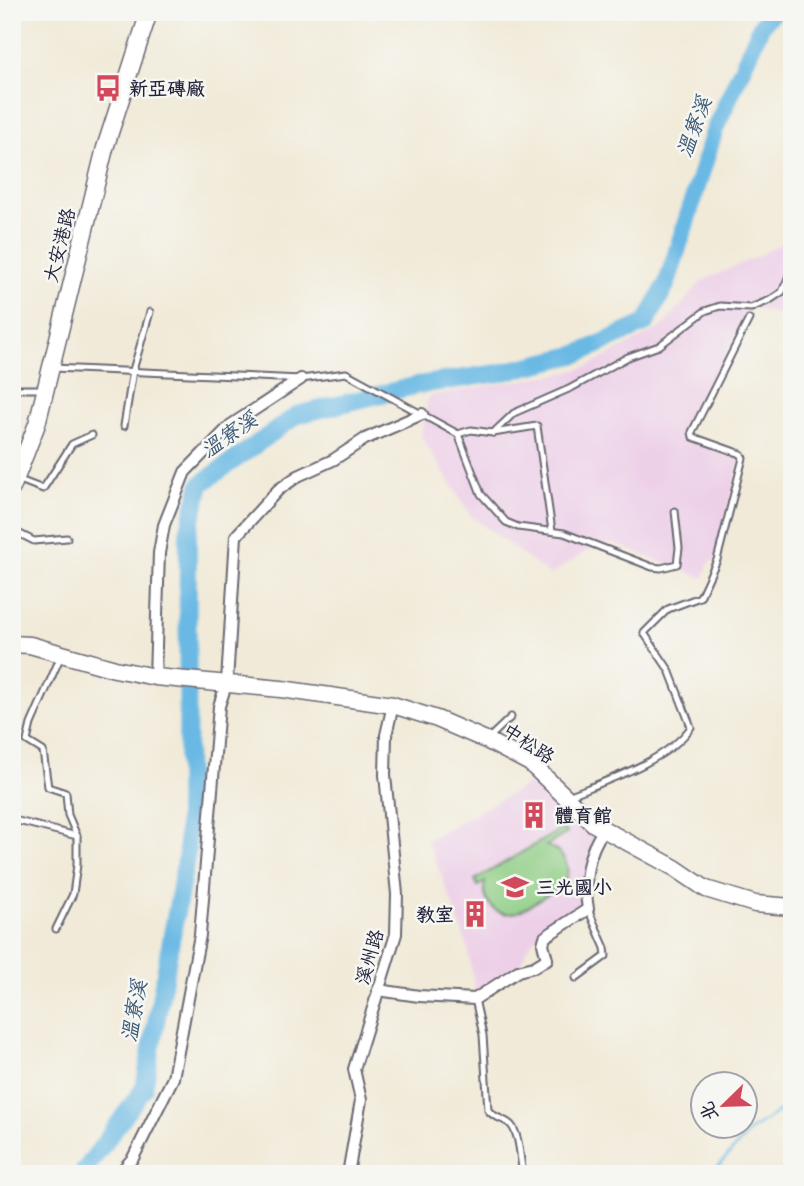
<svg xmlns="http://www.w3.org/2000/svg" width="804" height="1186" font-family="'Architects Daughter','LXGW WenKai TC',sans-serif">
<style>
.built{fill:#edd0e8}
.grass{fill:#8ecd84;stroke:#587860;stroke-width:2}
.lines{fill:none;stroke-linecap:round;stroke-linejoin:round}
.stream{stroke:#6ab9e4;stroke-width:2.5}
.river{stroke:#6ab9e4;stroke-width:18}
.lane-casing{stroke:#6a6872;stroke-width:9}
.street-casing{stroke:#6a6872;stroke-width:14}
.secondary-casing{stroke:#6a6872;stroke-width:19}
.lane{stroke:#fff;stroke-width:5}
.street{stroke:#fff;stroke-width:10}
.secondary{stroke:#fff;stroke-width:16}
.labels{text-anchor:middle;stroke-width:5;stroke-linejoin:round;paint-order:stroke}
.poi-label{font-size:19px;font-weight:bold;fill:#22223b;stroke:#f6f6f2;text-anchor:start}
.street-label{font-size:19px;fill:#22223b;stroke:#f6f6f2}
.water-label{font-size:21px;font-style:italic;fill:#3b5776;stroke:#f6f6f2}
</style>
<rect width="100%" height="100%" fill="#f6f6f2"/>
<filter id="ink" filterUnits="userSpaceOnUse"><feTurbulence type="fractalNoise" baseFrequency=".0143" numOctaves="2"/><feDisplacementMap in="SourceGraphic" scale="14" xChannelSelector="R" yChannelSelector="G"/><feConvolveMatrix kernelMatrix="1 2 1 2 8 2 1 2 1" color-interpolation-filters="sRGB"/></filter>
<filter id="wash" filterUnits="userSpaceOnUse"><feTurbulence type="fractalNoise" baseFrequency=".00686" numOctaves="4" result="noise"/><feDisplacementMap in="SourceGraphic" scale="28" xChannelSelector="R" yChannelSelector="G"/><feGaussianBlur stdDeviation="1.57" result="paint"/><feColorMatrix in="noise" values="0 0 0 0 0 0 0 0 0 0 0 0 0 0 0 0 0 1.4 0 .05"/><feComposite in="paint" operator="in"/></filter>
<g filter="url(#wash)">
<rect width="100%" height="100%" fill="#f1ead8"/>
<g class="built">
<path d="M792,238V318L752,307L687,433L741,455L715,560L709,563L703,578L614,544L596,545L550,575L471,516L421,436L429,396L569,372L589,366L663,326L702,281L760,255Z"/>
<path d="M545,775L606,832L595,845L583,906L534,939L526,950L521,969L476,998L468,949L457,915L427,840Z"/>
</g>
<path class="grass" d="M563,828L567,833L546,846C561,850 575,867 563,883C559,889 551,892 545,896C530,905 509,924 492,907C485,900 483,891 485,882L478,886L475,880Z"/>
<g class="lines">
<path class="stream" d="M711,1174L750,1131L792,1102"/>
<path class="river" d="M82,1174L144,1088L187,853L188,533L201,484L297,415L418,385L499,373L578,354L646,323L667,283L715,129L762,24L774,12"/>
</g>
</g>
<g filter="url(#ink)">
<g class="lines">
<defs>
<g id="lane">
<path d="M177,12H186"/>
<path d="M53,368L301,379L346,373L458,434L481,494L506,522L518,527L564,533L652,567L661,568L677,564L679,548L675,511"/>
<path d="M12,389H42"/>
<path d="M124,426L133,370L150,312"/>
<path d="M493,433L514,413L571,388L628,357L659,346L705,311L720,306L751,308L770,300L782,292L792,269"/>
<path d="M458,434L471,430L493,433L537,426L552,531"/>
<path d="M17,479L43,489L72,444L92,435"/>
<path d="M12,530L34,541L67,538"/>
<path d="M489,738L511,717"/>
<path d="M568,796C605,781 668,761 691,727L669,670L644,633L668,609L700,597L717,560L743,458L741,454L693,437L692,432L749,319"/>
<path d="M12,826L18,821L77,836"/>
<path d="M56,929L73,894L77,865V836L68,815L66,793L48,787L43,751L27,741L31,724L60,658"/>
<path d="M576,978L606,956L605,948L588,909"/>
<path d="M475,999L483,1035L488,1110C493,1118 504,1118 511,1125C520,1135 520,1160 523,1174"/>
</g>
<g id="street">
<path d="M155,677L159,553L164,525L185,472L231,425L301,379"/>
<path d="M378,990L419,996L475,999L518,971L534,967L547,959L543,944L545,937L588,909C583,882 587,852 604,830"/>
<path d="M119,1174L133,1158L173,1078L200,935L219,706L227,682L236,536L278,490L298,476L333,460L365,439L422,414"/>
<path d="M348,1174L361,1100L354,1069L396,934L397,894L385,775L386,735L393,705"/>
</g>
<g id="secondary">
<path d="M12,488L37,424L105,148L149,12"/>
<path d="M12,644L30,645L115,669L155,677L281,689L393,705L437,719L486,740L530,763L594,824L675,868L706,889L755,904L792,907"/>
</g>
</defs>
<use href="#lane" class="lane-casing"/>
<use href="#street" class="street-casing"/>
<use href="#secondary" class="secondary-casing"/>
<use href="#lane" class="lane"/>
<use href="#street" class="street"/>
<use href="#secondary" class="secondary"/>
</g>
</g>
<defs>
<symbol id="bus-bare" viewBox="-9 -9 18 18"><path d="M-5-6H5V4H4V6H2V4H-2V6H-4V4H-5ZM-3.5-4V0h7V-4ZM-3.5 1.2v1.5H-2V1.2ZM2 1.2v1.5H3.5V1.2Z" fill="#d1495b" stroke="#f6f6f2" stroke-width="2.5" paint-order="stroke"/></symbol>
<symbol id="building-bare" viewBox="-9 -9 18 18"><path d="M-4-6H4V6H1V3H-1V6H-4ZM-2.5-4.3h1.7v1.8h-1.7ZM.8-4.3h1.7v1.8H.8ZM-2.5-1h1.7V.8h-1.7ZM.8-1h1.7V.8H.8Z" fill="#d1495b" stroke="#f6f6f2" stroke-width="2.5" paint-order="stroke"/></symbol>
<symbol id="school-bare" viewBox="-9 -9 18 18"><path d="M0-5L7-2L0 1L-7-2ZM-4 1L0 2.5L4 1V4Q0 6-4 4Z" fill="#d1495b" stroke="#f6f6f2" stroke-width="2.5" paint-order="stroke"/></symbol>
</defs>
<g fill-rule="evenodd">
<use href="#bus-bare" x="89" y="69" width="38" height="38"/>
<use href="#building-bare" x="515" y="796" width="38" height="38"/>
<use href="#school-bare" x="496" y="868" width="38" height="38"/>
<use href="#building-bare" x="456" y="895" width="38" height="38"/>
</g>
<g class="labels">
<g class="poi-label">
<text x="129" y="95">新亞磚廠</text>
<text x="555" y="822">體育館</text>
<text x="536" y="894">三光國小</text>
<text x="454" y="921" text-anchor="end">教室</text>
</g>
<g class="street-label">
<text transform="translate(59 245) rotate(-76)" y="7">大安港路</text>
<text transform="translate(529 743) rotate(33)" y="7">中松路</text>
<text transform="translate(369 957) rotate(-74)" y="7">溪州路</text>
</g>
<g class="water-label">
<text transform="translate(694 127) rotate(-70)" y="7">溫寮溪</text>
<text transform="translate(229 435) rotate(-35)" y="7">溫寮溪</text>
<text transform="translate(134 1011) rotate(-80)" y="7">溫寮溪</text>
</g>
</g>
<rect width="804" height="1186" fill="none" stroke="#f6f6f2" stroke-width="42"/>
<g transform="translate(724 1105) rotate(247)"><circle r="33" fill="#f6f6f2" stroke="#a1a1a9" stroke-width="2"/>
<path d="M0-5L12 26L0 18L-12 26Z" fill="#d1495b"/>
<text y="-10" font-size="19" font-weight="bold" text-anchor="middle" fill="#22223b">北</text>
</g>
</svg>
